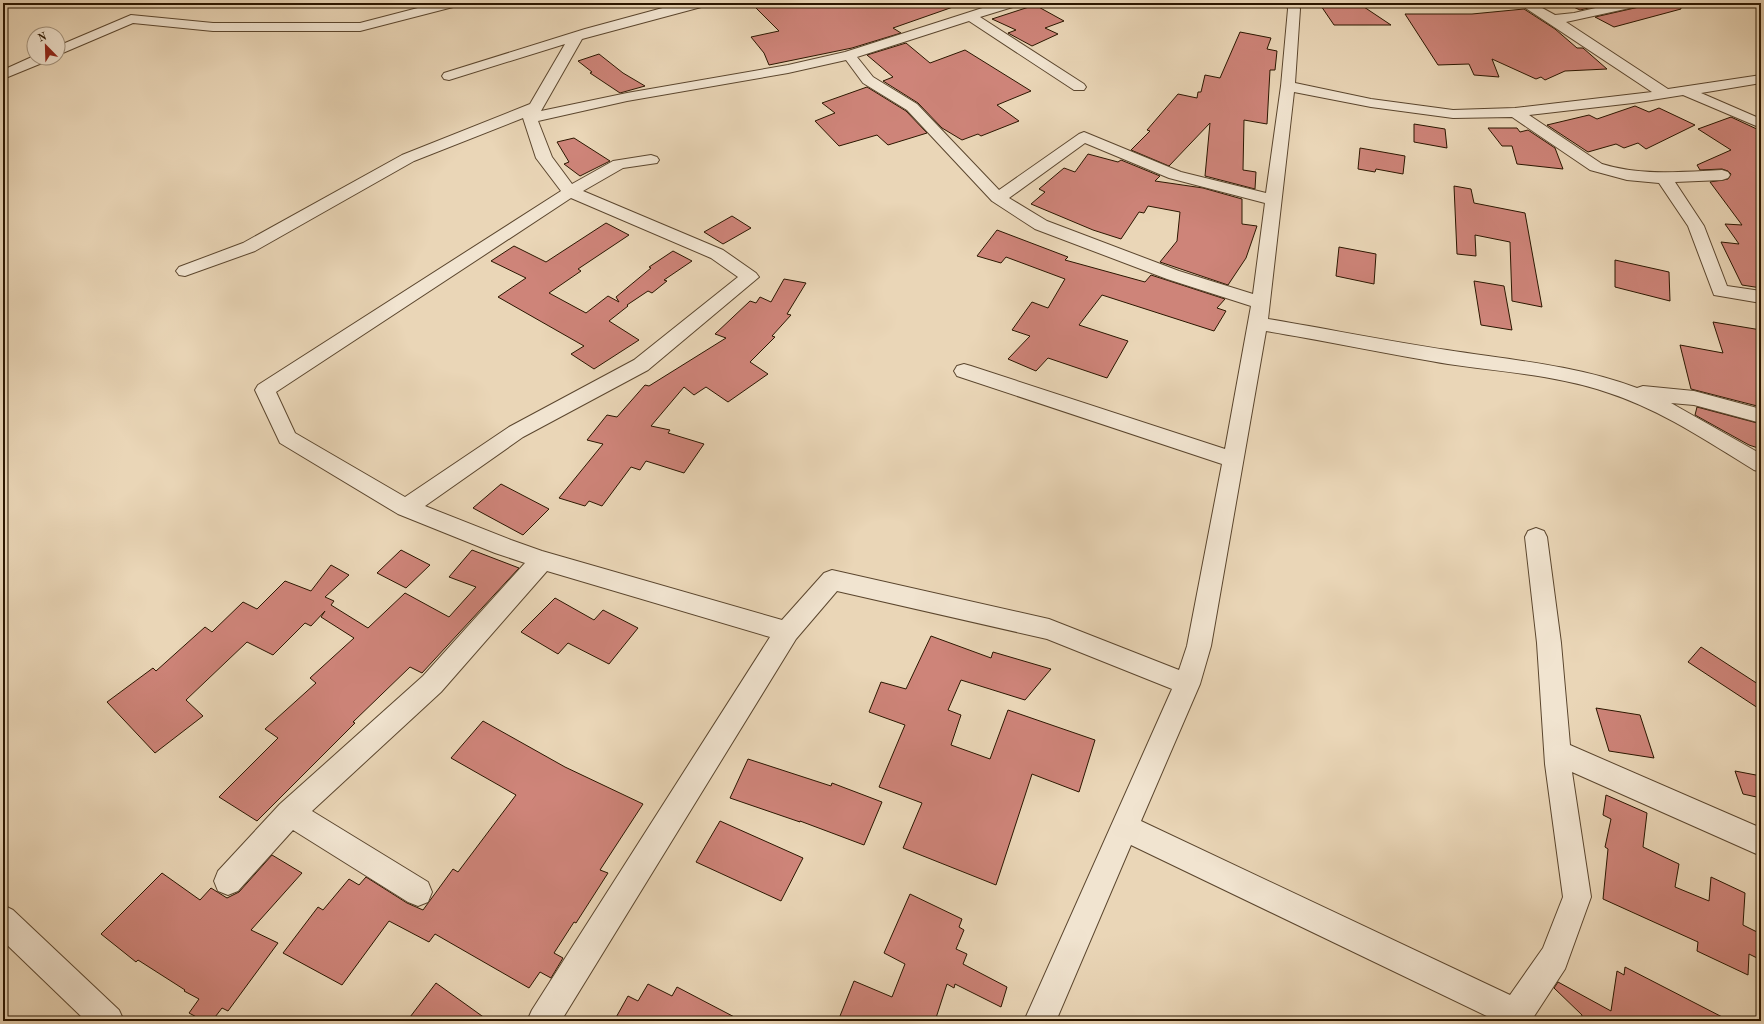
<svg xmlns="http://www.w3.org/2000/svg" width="1764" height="1024" font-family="'Old Standard TT',serif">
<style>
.building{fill:#ce8479;stroke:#2b1600}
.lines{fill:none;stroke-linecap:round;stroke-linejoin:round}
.minor-casing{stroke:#5b462e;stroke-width:2}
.minor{fill:#f1e4d0;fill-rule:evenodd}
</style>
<rect width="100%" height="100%" fill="#ead6b7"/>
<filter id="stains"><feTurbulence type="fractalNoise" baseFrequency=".005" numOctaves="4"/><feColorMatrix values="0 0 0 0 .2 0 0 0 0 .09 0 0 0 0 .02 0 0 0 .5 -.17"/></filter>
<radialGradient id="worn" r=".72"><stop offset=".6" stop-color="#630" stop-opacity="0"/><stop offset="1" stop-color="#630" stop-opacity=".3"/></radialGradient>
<g class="building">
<path d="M773,3H952L953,7L893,28L901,33L852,48L769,65L764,53L751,37L779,31L755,7Z"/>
<path d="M1319,3H1358L1391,25H1334Z"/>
<path d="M1565,3H1610L1580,10Z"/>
<path d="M1641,3H1680L1681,9L1614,27L1595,17L1639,7Z"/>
<path d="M1035,5L1064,21L1045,28L1058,34L1032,46L1008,33L1016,30L992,19Z"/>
<path d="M1524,9L1555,29L1577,48H1583L1607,69L1565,71L1545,80L1541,77L1536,79L1492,59L1499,77L1474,75L1469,64L1438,65L1405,14H1472Z"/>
<path d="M1240,32L1271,38L1267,49L1277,51L1275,70H1270L1267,124L1244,120L1243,170L1256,172L1255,189L1205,176L1210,123L1169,166L1131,150L1150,131L1147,130L1178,94L1197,98L1198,92H1201L1205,75L1220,78Z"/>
<path d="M906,43L930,63L965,50L1031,91L997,105L1019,121L981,136L978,134L962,140L942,128L918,103L883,81L893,77L867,55Z"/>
<path d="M599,54L623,73L645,86L620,93L590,73L592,72L578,61Z"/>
<path d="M867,87L906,111L927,133L888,145L877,135L839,146L815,121L835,113L822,103Z"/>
<path d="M1635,106L1649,112L1659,108L1695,125L1646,149L1638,143L1624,148L1616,144L1588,152L1547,125L1589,115L1597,119Z"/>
<path d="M1731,117L1761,131V288L1742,285L1721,242L1739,244L1725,224L1742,225L1710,182L1728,179L1731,174L1728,171L1722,169L1700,170L1697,165L1731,150L1698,129Z"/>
<path d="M1414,124L1445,129L1447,148L1414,142Z"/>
<path d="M1488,128H1517L1520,132L1528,130L1555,148L1563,169L1517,164L1512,146H1502Z"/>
<path d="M574,138L610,161L580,176L564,164L569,162L557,142Z"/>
<path d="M1360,148L1405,156L1403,174L1376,169L1375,172L1358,169Z"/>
<path d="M1088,154L1118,162L1121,160L1160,176L1155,181L1203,188L1242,199V224L1257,226L1246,258L1228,285L1160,262L1177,241L1180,212L1148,206L1144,213L1139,212L1121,239L1093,230L1031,204L1045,192L1039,189L1064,168L1075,172Z"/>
<path d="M1454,186L1471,189L1474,203L1525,213L1542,307L1512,301L1510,242L1475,235L1476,256L1457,254Z"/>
<path d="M732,216L751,228L723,244L704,232Z"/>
<path d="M606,223L629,235L578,269L581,271L549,293L586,313L608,296L619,302L616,297L651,268L649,267L673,251L692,261L664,280L667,281L652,293L648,291L627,305L628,306L609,321L639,340L594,369L571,354L584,346L498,297L526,278L491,261L514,246L546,262Z"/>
<path d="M997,230L1068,257L1065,260L1145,282L1151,275L1225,299L1217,308L1226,311L1214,331L1102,295L1079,325L1128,341L1107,378L1048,358L1036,371L1008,359L1030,336L1012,330L1032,302L1048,308L1065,279L1006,257L1001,263L977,256Z"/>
<path d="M1339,247L1376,254L1374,284L1336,276Z"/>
<path d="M1615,260L1669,272L1670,301L1615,287Z"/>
<path d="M784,279L806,283L787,314L791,315L772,336L775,337L750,362L768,374L728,402L706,387L694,395L684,387L651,426L670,430L668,433L704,444L684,473L646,461L640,470L631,467L602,506L589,501L585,506L559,498L603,444L587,440L607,415L617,417L645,385L649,386L726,338L715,334L750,301L756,303L760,297L771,302Z"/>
<path d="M1474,281L1504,286L1512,330L1481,325Z"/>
<path d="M1713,322L1761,330V407L1691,389L1680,345L1723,353Z"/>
<path d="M1697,407L1761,424V449L1749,445L1695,415Z"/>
<path d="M501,484L549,509L523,535L473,508Z"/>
<path d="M401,550L430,565L406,588L377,573Z"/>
<path d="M472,550L519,568L422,673L410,667L353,722L355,723L257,821L219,797L278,738L265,729L316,683L310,678L354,638L321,617L325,611L311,626L305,623L273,655L247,642L186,700L203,716L155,753L107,702L153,668L156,671L205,627L212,632L243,602L257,609L285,581L311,591L331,565L349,575L325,597L334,601L331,605L368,628L405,593L449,617L476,587L449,577Z"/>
<path d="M555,598L594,620L603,610L638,628L609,664L568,643L558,654L521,632Z"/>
<path d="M931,636L991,658L993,652L1051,669L1025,700L961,680L948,710L961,715L951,745L990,759L1008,710L1095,740L1079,792L1032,774L996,885L903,848L922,803L879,787L905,725L869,712L881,682L906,689Z"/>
<path d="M1701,647L1761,686V710L1688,662Z"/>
<path d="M1596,708L1640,715L1654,758L1609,751Z"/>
<path d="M483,721L565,767L643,804L600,870L608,873L576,923L574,922L554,953L563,958L551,978L540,972L529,988L435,934L429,942L389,921L342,985L283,953L318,907L323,910L349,879L359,885L366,877L407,903L423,910L453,869L458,872L516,795L451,758Z"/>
<path d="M748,759L831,786L832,783L882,802L864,845L800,821V822L730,798Z"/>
<path d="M1735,771L1761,776V798L1743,794Z"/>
<path d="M1606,795L1647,813L1643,847L1679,864L1675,887L1709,901L1711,877L1745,893L1743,925L1761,934V960L1749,954L1748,975L1697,951L1698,942L1603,899L1608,849L1605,847L1611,819L1603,815Z"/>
<path d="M720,821L803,858L781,901L696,862Z"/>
<path d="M272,855L302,873L251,930L278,943L228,1011L222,1008L212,1021H204L189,1013L199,999L184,991L185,990L138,960L136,962L101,934L162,873L200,900L211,888L227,898L239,892Z"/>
<path d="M910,894L962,919L959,927L964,930L956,949L967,954L963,964L1007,987L1001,1007L955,984L954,988L947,984L935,1021H838L854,981L892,997L905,964L884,953Z"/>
<path d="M1625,967L1730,1021H1581L1582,1015L1554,988L1558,982L1611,1011L1617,971L1624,975Z"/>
<path d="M436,983L489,1021H407Z"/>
<path d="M648,984L672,996L677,987L742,1021H614L628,996L638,1001Z"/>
</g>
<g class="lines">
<defs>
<g id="minor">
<path d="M437,3H458L457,6L360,31H213L133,23L58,55V46L131,15L213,23H360Z"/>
<path d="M681,3H706L705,6L582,39L541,111L627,93L788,65L845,52L998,3H1017L1016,6L980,17L1084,84L1086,87L1084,90H1074L969,21L857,57L873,77L917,104L999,190L1079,134L1084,132L1181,172L1266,193L1281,86L1288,9L1286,3H1298L1300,9L1295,83L1371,99L1453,110L1515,108L1652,92L1518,3H1533L1555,15L1574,13L1617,3H1640L1639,6L1566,22L1668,89L1761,75V83L1701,93L1761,119V128L1683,95L1633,103L1529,115L1602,164C1641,176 1681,172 1722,170L1728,172L1730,175L1728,178L1722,180L1675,182L1704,226L1727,286L1761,291V303L1714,295L1688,226L1659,183L1627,180L1590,170L1512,117L1453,118L1371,107L1294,92L1268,319C1328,329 1387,341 1447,350C1511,360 1575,365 1637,388L1643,386L1694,391L1761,409V423L1694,405L1671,403L1761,454V472L1754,470C1707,441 1661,410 1609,393C1557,375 1502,372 1448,364C1387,354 1327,341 1266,331L1211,646L1200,684L1141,821L1510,995L1543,948L1563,897L1545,764L1537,643L1525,537L1528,531L1536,528L1544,531L1547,537L1561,643L1570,745L1761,828V856L1572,772L1591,897L1565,969L1531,1021H1497L1131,845L1056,1021H1024L1172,689L1047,639L837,591L796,639L561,1021H527L532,1010L770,637L547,571L441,692L312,811L428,882L432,892L428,902L418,906L408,902L293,830L238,891L228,895L218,891L214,881L218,871L280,804L423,676L525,563L495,553L398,514L280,443L255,390L258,385L561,191L536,158L523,118L414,161L255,251L185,276L179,275L176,271L179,267L243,243L402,155L530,104L565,44L449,80L444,79L442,76L444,73L585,29ZM846,60L863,83L907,110L992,201L1035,229L1167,279L1251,306L1225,449L971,366L964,364L957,366L954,371L957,376L1222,464L1187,646L1179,670L1049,619L832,570L824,573L782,620L542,551L511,540L425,506L523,437L648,370L759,277L756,273L723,250L583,191L623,168L657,163L659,160L657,157L651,155L613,161L572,184L552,157L538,121L627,101L788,73ZM1085,143L1169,178L1265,203L1253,294L1179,271L1047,221L1009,198ZM571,198L711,258L738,277L634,360L509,427L405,497L295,433L276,392Z"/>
<path d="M34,56V58H49L47,61L3,79V70Z"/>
<path d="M3,905L13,910L119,1010L124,1021H86L3,941Z"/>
</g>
</defs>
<use href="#minor" class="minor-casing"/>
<use href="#minor" class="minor"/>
</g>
<rect width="1764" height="1024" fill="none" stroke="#ead6b7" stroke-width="16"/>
<rect x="4" y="4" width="1756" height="1016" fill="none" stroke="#2b1600" stroke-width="2"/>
<rect x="8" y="8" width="1748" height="1008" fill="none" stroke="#2b1600"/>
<g transform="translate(46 46) rotate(337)"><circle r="19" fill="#f1e4d0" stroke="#a2927d"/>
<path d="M0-3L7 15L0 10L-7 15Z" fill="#8f2418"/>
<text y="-6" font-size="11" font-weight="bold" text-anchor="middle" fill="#2b1600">N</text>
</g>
<rect width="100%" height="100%" filter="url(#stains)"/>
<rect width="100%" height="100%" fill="url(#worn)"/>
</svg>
